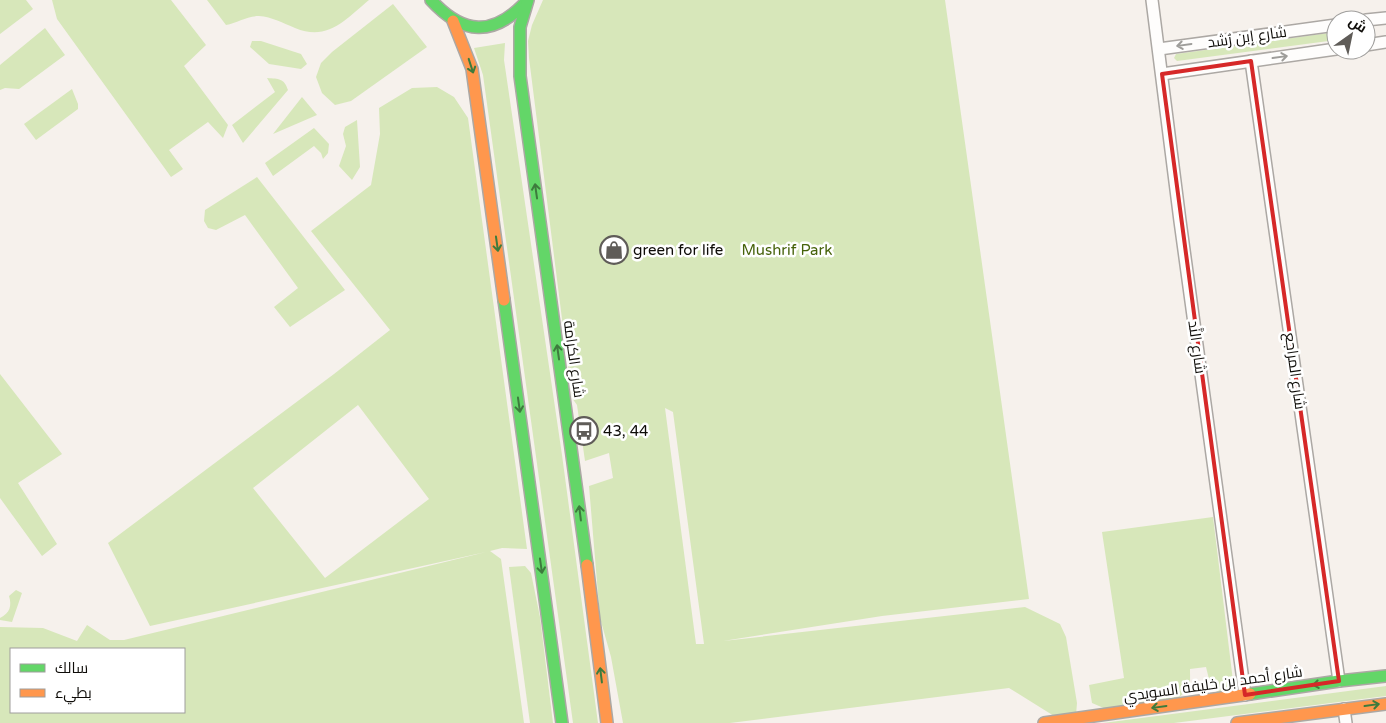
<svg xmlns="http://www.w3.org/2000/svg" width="1386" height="723" font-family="'Varela Round',Cairo,sans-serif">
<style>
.green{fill:#d7e7ba;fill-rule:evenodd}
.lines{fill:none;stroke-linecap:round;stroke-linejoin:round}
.street-casing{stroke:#aca8a4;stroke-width:14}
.fast-casing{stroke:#aca8a4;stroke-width:14}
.slow-casing{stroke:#aca8a4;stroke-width:14}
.street{stroke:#fefdfc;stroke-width:11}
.fast{stroke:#63d668;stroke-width:11}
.slow{stroke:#ff974d;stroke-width:11}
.oneway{stroke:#9e9d9a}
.oneway2{stroke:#3d7b3d}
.marked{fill:none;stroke:#d62828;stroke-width:4;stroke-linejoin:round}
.labels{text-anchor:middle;stroke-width:5;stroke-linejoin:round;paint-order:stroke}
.street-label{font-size:15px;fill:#0e0c08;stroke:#fff}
.poi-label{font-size:15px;fill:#0e0c08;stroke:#fff;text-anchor:start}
.park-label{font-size:15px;fill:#46620a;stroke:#fff}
</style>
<rect width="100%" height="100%" fill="#f6f1ec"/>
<g class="green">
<path d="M0,0H26L33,9L0,34Z"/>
<path d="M52,0H171L206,45L184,66L228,125L223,138L208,122L169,150L183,169L171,177L57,19Z"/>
<path d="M207,0H369C346,19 328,42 295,28C283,23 272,17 259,16C247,16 237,23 226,25Z"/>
<path d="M543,0H945L1029,599L882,616L723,641L1025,607L1060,624L1066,637L1077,703L1076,715L1054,716L1009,688L730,723H623L611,657L600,618L589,486L613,478L609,453L585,461L577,405L572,398L529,58L528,41L532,25ZM665,408L673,412L704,644H696Z"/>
<path d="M393,4L427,47L351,101L335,105L322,93L316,77L321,63L332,52Z"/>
<path d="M45,28L65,55L19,89L5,88L0,90V65Z"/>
<path d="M1336,32V40L1177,61L1174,58L1176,54Z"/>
<path d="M252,41H261L301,54L307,64L301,69L269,64L250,47Z"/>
<path d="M505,43L504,60L562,455L598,723H573L483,75L474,48Z"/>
<path d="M267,78C279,79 284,78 288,90L243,143L232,125L275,92Z"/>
<path d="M437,87L454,97L468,118L527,549L502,548L490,551L501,559L524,723H0V627L43,628L77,641L87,625L110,640H124L486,552L150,626L108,543L334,374L390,330L311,231L371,185L380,134L379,108L412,88ZM358,405L429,499L325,578L253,488ZM184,649V712H11V649Z"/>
<path d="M72,89L78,104V109L36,140L24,124Z"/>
<path d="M302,97L317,115L273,134Z"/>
<path d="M357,120L360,167L352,180L339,166L346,146L343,134L345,127Z"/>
<path d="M314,128L329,144L328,153L323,159L321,153L314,146L273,176L265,163Z"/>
<path d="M257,177L345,290L290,327L274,307L298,288L245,215L216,230L208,228L204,221L205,210Z"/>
<path d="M0,374L62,454L18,483L57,544L42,556L0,498Z"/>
<path d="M1213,517L1233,681C1230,690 1226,691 1217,692L1211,687L1206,667L1190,669C1190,686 1192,687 1178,698L1106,709L1092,703L1089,685L1124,678L1102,532Z"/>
<path d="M525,566L531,573L540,617L553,723H530L509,567Z"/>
<path d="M16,590L22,593L12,622L0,620V618C10,613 12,606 9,596Z"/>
<path d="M1386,686V696L1174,723H1103Z"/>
</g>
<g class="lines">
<defs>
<g id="street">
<path d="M1152,0L1180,221L1245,695"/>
<path d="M1366,20L1386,18"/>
<path d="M1366,45L1386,42"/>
<path d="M1159,49L1336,25"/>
<path d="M1251,61L1339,681"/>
<path d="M1162,74L1336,49"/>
<path d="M1344,709L1346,723"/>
</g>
<g id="fast">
<path d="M431,0C463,35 493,37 526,2"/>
<path d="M528,0L520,27V76L587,565"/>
<path d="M504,300L562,723"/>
<path d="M1250,694L1339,681L1386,676"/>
</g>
<g id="slow">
<path d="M453,21L472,69L504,300"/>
<path d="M587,565L607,723"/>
<path d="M1044,723L1250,694"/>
<path d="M1237,723L1386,704"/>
</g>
</defs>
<use href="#street" class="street-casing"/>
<use href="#fast" class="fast-casing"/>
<use href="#slow" class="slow-casing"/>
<use href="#street" class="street"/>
<use href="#fast" class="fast"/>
<use href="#slow" class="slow"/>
</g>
<defs><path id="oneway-shaft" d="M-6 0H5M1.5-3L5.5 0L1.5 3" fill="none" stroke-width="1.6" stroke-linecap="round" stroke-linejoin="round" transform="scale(1.25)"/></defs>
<g class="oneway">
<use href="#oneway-shaft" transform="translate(1184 45) rotate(172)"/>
<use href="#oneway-shaft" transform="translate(1280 57) rotate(-8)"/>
</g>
<g class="oneway2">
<use href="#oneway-shaft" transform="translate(471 66) rotate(72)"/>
<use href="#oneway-shaft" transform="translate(536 191) rotate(-98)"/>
<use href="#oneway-shaft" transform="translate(497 244) rotate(82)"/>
<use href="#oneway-shaft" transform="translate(558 352) rotate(-98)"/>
<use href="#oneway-shaft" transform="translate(519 405) rotate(82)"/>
<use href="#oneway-shaft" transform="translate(580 513) rotate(-97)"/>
<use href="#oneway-shaft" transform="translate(541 566) rotate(82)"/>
<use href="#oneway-shaft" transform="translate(601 675) rotate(-97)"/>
<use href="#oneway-shaft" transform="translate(1320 684) rotate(172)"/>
<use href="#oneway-shaft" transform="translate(1372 705) rotate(-8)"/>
<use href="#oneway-shaft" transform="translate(1159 707) rotate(172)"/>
</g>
<path class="marked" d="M1251,61L1339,681L1245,695L1162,74Z"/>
<defs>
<symbol id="shop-ring" viewBox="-11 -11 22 22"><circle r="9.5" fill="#fff" stroke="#5f5c58" stroke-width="1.5"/><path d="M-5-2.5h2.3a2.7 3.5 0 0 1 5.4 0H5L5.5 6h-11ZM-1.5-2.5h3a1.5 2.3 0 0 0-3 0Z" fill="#5f5c58"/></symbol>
<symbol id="bus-ring" viewBox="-11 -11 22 22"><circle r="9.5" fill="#fff" stroke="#5f5c58" stroke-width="1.5"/><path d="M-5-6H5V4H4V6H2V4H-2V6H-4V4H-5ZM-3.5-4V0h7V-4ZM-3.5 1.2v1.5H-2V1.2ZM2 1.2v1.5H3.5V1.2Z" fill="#5f5c58"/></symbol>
</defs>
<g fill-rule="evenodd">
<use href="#shop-ring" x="598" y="234" width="32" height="32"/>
<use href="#bus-ring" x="568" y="415" width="32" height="32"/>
</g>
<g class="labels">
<g class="street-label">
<text transform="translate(1247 37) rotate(-8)" y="5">شارع إبن رُشد</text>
<text transform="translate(1197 347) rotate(82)" y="5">شارع النَّد</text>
<text transform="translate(574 359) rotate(82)" y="5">شارع الكرامة</text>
<text transform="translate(1295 371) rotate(82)" y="5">شارع المراجع</text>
<text transform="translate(1213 684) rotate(-8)" y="5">شارع أحمد بن خليفة السويدي</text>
</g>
<g class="poi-label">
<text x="633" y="255">green for life</text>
<text x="603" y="436">43, 44</text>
</g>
<g class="park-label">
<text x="787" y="255">Mushrif Park</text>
</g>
</g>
<rect x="10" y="648" width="175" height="65" fill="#ffffff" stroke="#9f9e9c"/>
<rect x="20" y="664" width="25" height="8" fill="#63d668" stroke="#9f9e9c"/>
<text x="55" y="673" font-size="15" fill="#0e0c08">سالك</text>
<rect x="20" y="689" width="25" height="8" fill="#ff974d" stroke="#9f9e9c"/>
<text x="55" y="698" font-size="15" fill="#0e0c08">بطيء</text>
<g transform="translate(1351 35) rotate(33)"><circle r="24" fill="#ffffff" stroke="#9f9e9c"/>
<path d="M0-4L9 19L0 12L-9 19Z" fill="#5f5c58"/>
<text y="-8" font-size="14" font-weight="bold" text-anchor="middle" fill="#0e0c08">ش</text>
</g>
</svg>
